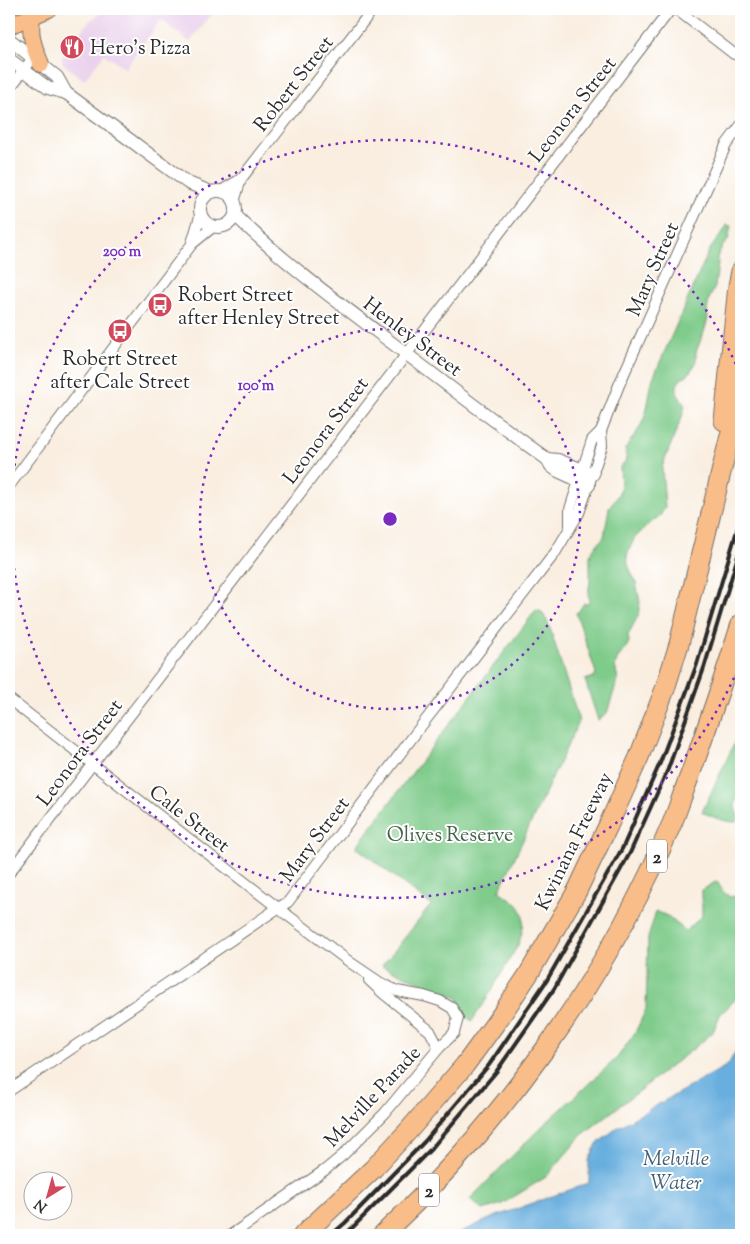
<svg xmlns="http://www.w3.org/2000/svg" width="750" height="1244" font-family="'Sorts Mill Goudy',serif">
<style>
.built{fill:#ead1ec}
.green{fill:#7ecb8a;stroke:#547b5a}
.water{fill:#67aede;stroke:#496c84}
.lines{fill:none;stroke-linecap:round;stroke-linejoin:round}
.minor-casing{stroke:#736f6a;stroke-width:12}
.tertiary-casing{stroke:#736f6a;stroke-width:14}
.trunk-casing{stroke:#736f6a;stroke-width:18}
.motorway-casing{stroke:#736f6a;stroke-width:21}
.minor{stroke:#fff;stroke-width:10}
.tertiary{stroke:#fff;stroke-width:12}
.trunk{stroke:#f9bd89;stroke-width:16}
.motorway{stroke:#f9bd89;stroke-width:19}
.rail{stroke:#2b2b2b;stroke-width:4}
.ring{fill:none;stroke:#7b2cbf;stroke-width:2.5;stroke-dasharray:2.5 5}
.labels{text-anchor:middle;stroke-width:4;stroke-linejoin:round;paint-order:stroke}
.shield{fill:#fff;stroke:#6b6b6b;stroke-width:1}
.shield-label{font-size:19px;font-weight:bold;fill:#2b2b2b}
.poi-label{font-size:20px;fill:#2b2b2b;stroke:#fff;text-anchor:start}
.street-label{font-size:20px;fill:#2b2b2b;stroke:#fff}
.park-label{font-size:20px;fill:#48634c;stroke:#fff}
.water-label{font-size:21px;font-style:italic;fill:#435f73;stroke:#fff}
.centre{fill:#7b2cbf;stroke:#fff;stroke-width:2.5}
.ring-label{font-size:15px;text-anchor:middle;font-weight:bold;fill:#7b2cbf;stroke:#fff;stroke-width:4;stroke-linejoin:round;paint-order:stroke}
</style>
<rect width="100%" height="100%" fill="#fff"/>
<filter id="ink" filterUnits="userSpaceOnUse"><feTurbulence type="fractalNoise" baseFrequency=".02" numOctaves="2"/><feDisplacementMap in="SourceGraphic" scale="10" xChannelSelector="R" yChannelSelector="G"/><feConvolveMatrix kernelMatrix="1 2 1 2 8 2 1 2 1" color-interpolation-filters="sRGB"/></filter>
<filter id="wash" filterUnits="userSpaceOnUse"><feTurbulence type="fractalNoise" baseFrequency=".0096" numOctaves="4" result="noise"/><feDisplacementMap in="SourceGraphic" scale="20" xChannelSelector="R" yChannelSelector="G"/><feGaussianBlur stdDeviation="1.12" result="paint"/><feColorMatrix in="noise" values="0 0 0 0 0 0 0 0 0 0 0 0 0 0 0 0 0 1.4 0 .05"/><feComposite in="paint" operator="in"/></filter>
<g filter="url(#wash)">
<rect width="100%" height="100%" fill="#f9eee0"/>
<path class="built" d="M110,9H216L190,42L161,20L125,68L104,54L84,80L62,63V57L90,20Z"/>
<g class="green">
<path d="M727,225L731,226L728,240L722,247L717,257L718,263L715,287L709,299L707,311L708,318L704,332L696,352V363L688,375L681,379L677,385V393L685,406L682,417L665,459L662,468L665,507L663,511L660,516L649,524L634,539L630,548L627,555L628,565L636,583L640,602L638,616L628,635L629,642L627,646L618,658L615,666L618,679L607,713L598,720L585,680L594,677L596,673L576,613L579,611L584,603L587,604C590,601 590,598 588,595L590,581V556L593,549L604,537L609,508L618,495L621,487L620,467C627,462 627,457 625,449C631,439 640,430 644,418C649,405 649,391 653,378L708,253C713,243 723,234 727,225Z"/>
<path d="M536,610L542,612L549,625L579,721L499,891C504,895 511,898 516,903C528,914 523,932 518,945L486,1000L472,1021L463,1014L458,998L382,966L431,905L356,847Z"/>
<path d="M738,735H741V750L738,770V790L735,807L738,817L736,822C724,822 713,817 702,812Z"/>
<path d="M717,881L722,891L730,897L741,895V990L737,998L720,1015L713,1032L693,1049L582,1135L546,1177L502,1204L483,1210L470,1199L536,1132L617,1058L636,1031L646,1009L648,938L656,911L667,916L686,931L702,916V890Z"/>
</g>
<path class="water" d="M741,1041V1235H454L494,1217L589,1183V1160L597,1144L618,1127L728,1065Z"/>
</g>
<g filter="url(#ink)">
<g class="lines">
<defs>
<g id="minor">
<path d="M676,9L734,54"/>
<path d="M9,89L33,58"/>
<path d="M221,191L241,179"/>
<path d="M234,202L241,179L373,9"/>
<path d="M192,243L201,213"/>
<path d="M9,486L192,244L214,226"/>
<path d="M570,526V509L592,440L601,431L619,385L726,145L741,125"/>
<path d="M9,699L278,908L351,963L379,982L397,991L424,996L440,1001L452,1008L458,1018L454,1033L439,1048L385,1113L343,1155L325,1170L231,1235"/>
<path d="M9,873L671,9"/>
<path d="M369,980L383,993L430,1031L439,1048"/>
<path d="M9,1091L278,908L288,902L418,730L555,553L579,513L602,446L601,431"/>
</g>
<g id="tertiary">
<path d="M9,39L57,77L66,93L126,137L188,183L211,192"/>
<path d="M9,59L48,88L66,93"/>
<circle cx="218" cy="209" r="18"/>
<path d="M235,215C282,261 335,300 388,340C441,380 493,421 547,459L551,466L558,471L589,485"/>
<path d="M547,459L558,460L593,474"/>
</g>
<g id="trunk">
<path d="M33,15C28,32 34,48 41,64"/>
<path d="M9,26L49,9"/>
</g>
<g id="motorway">
<path d="M724,421L738,286L741,271"/>
<path d="M303,1235L373,1169L409,1130L465,1065L502,1014L528,975L577,891L608,826L639,757L665,689L679,644L741,391"/>
<path d="M382,1235C505,1121 608,976 673,821C679,806 684,790 690,775C708,725 725,675 741,624"/>
</g>
</defs>
<use href="#minor" class="minor-casing"/>
<use href="#tertiary" class="tertiary-casing"/>
<use href="#trunk" class="trunk-casing"/>
<use href="#motorway" class="motorway-casing"/>
<use href="#minor" class="minor"/>
<use href="#tertiary" class="tertiary"/>
<use href="#trunk" class="trunk"/>
<use href="#motorway" class="motorway"/>
<g class="rail">
<path d="M331,1235L345,1223L425,1141L489,1065L547,980L623,847L660,763L697,664L741,517"/>
<path d="M345,1235L431,1149L496,1072L554,989L630,853L668,769L704,668L741,546"/>
</g>
</g>
</g>
<g class="ring">
<circle cx="390" cy="519" r="190"/>
<path d="M740 664A379 379 0 1 1 740 374"/>
</g>
<defs>
<symbol id="restaurant-disc" viewBox="-11 -11 22 22"><circle r="9.5" fill="#d1495b" stroke="#fff"/><path d="M-5-6h1v4h1v-4h1v4h1v-4h1v5L-1.5 .5V6h-2V.5L-5-1ZM5-6V6H3V1.5H1.5Q1.5-4 5-6Z" fill="#fff"/></symbol>
<symbol id="bus-disc" viewBox="-11 -11 22 22"><circle r="9.5" fill="#d1495b" stroke="#fff"/><path d="M-5-6H5V4H4V6H2V4H-2V6H-4V4H-5ZM-3.5-4V0h7V-4ZM-3.5 1.2v1.5H-2V1.2ZM2 1.2v1.5H3.5V1.2Z" fill="#fff"/></symbol>
</defs>
<g fill-rule="evenodd">
<use href="#restaurant-disc" x="58" y="33" width="28" height="28"/>
<use href="#bus-disc" x="146" y="291" width="28" height="28"/>
<use href="#bus-disc" x="106" y="317" width="28" height="28"/>
</g>
<g class="labels">
<g class="shield">
<rect x="647" y="839.5" width="20" height="33" rx="4"/>
<rect x="419" y="1173.5" width="20" height="33" rx="4"/>
</g>
<g class="shield-label">
<text x="657" y="863">2</text>
<text x="429" y="1197">2</text>
</g>
<g class="poi-label">
<text x="90" y="54">Hero's Pizza</text>
<text x="178" y="301">Robert Street<tspan x="178" dy="23">after Henley Street</tspan></text>
<text x="120" y="365" text-anchor="middle">Robert Street<tspan x="120" dy="23">after Cale Street</tspan></text>
</g>
<g class="street-label">
<text transform="translate(293 83) rotate(-52)" y="7">Robert Street</text>
<text transform="translate(572 109) rotate(-52)" y="7">Leonora Street</text>
<text transform="translate(652 269) rotate(-66)" y="7">Mary Street</text>
<text transform="translate(413 336) rotate(37)" y="7">Henley Street</text>
<text transform="translate(325 430) rotate(-53)" y="7">Leonora Street</text>
<text transform="translate(79 752) rotate(-53)" y="7">Leonora Street</text>
<text transform="translate(190 818) rotate(38)" y="7">Cale Street</text>
<text transform="translate(314 839) rotate(-53)" y="7">Mary Street</text>
<text transform="translate(573 841) rotate(-64)" y="7">Kwinana Freeway</text>
<text transform="translate(372 1096) rotate(-47)" y="7">Melville Parade</text>
</g>
<g class="park-label">
<text x="450" y="841">Olives Reserve</text>
</g>
<g class="water-label">
<text x="676" y="1165">Melville<tspan x="676" dy="24">Water</tspan></text>
</g>
</g>
<circle cx="390" cy="519" r="8" class="centre"/>
<g class="ring-label">
<text x="122" y="256">200 m</text>
<text x="256" y="390">100 m</text>
</g>
<rect width="750" height="1244" fill="none" stroke="#fff" stroke-width="30"/>
<g transform="translate(48 1196) rotate(217)"><circle r="24" fill="#ffffff" stroke="#aaaaaa"/>
<path d="M0-4L9 19L0 12L-9 19Z" fill="#d1495b"/>
<text y="-8" font-size="14" font-weight="bold" text-anchor="middle" fill="#2b2b2b">N</text>
</g>
</svg>
